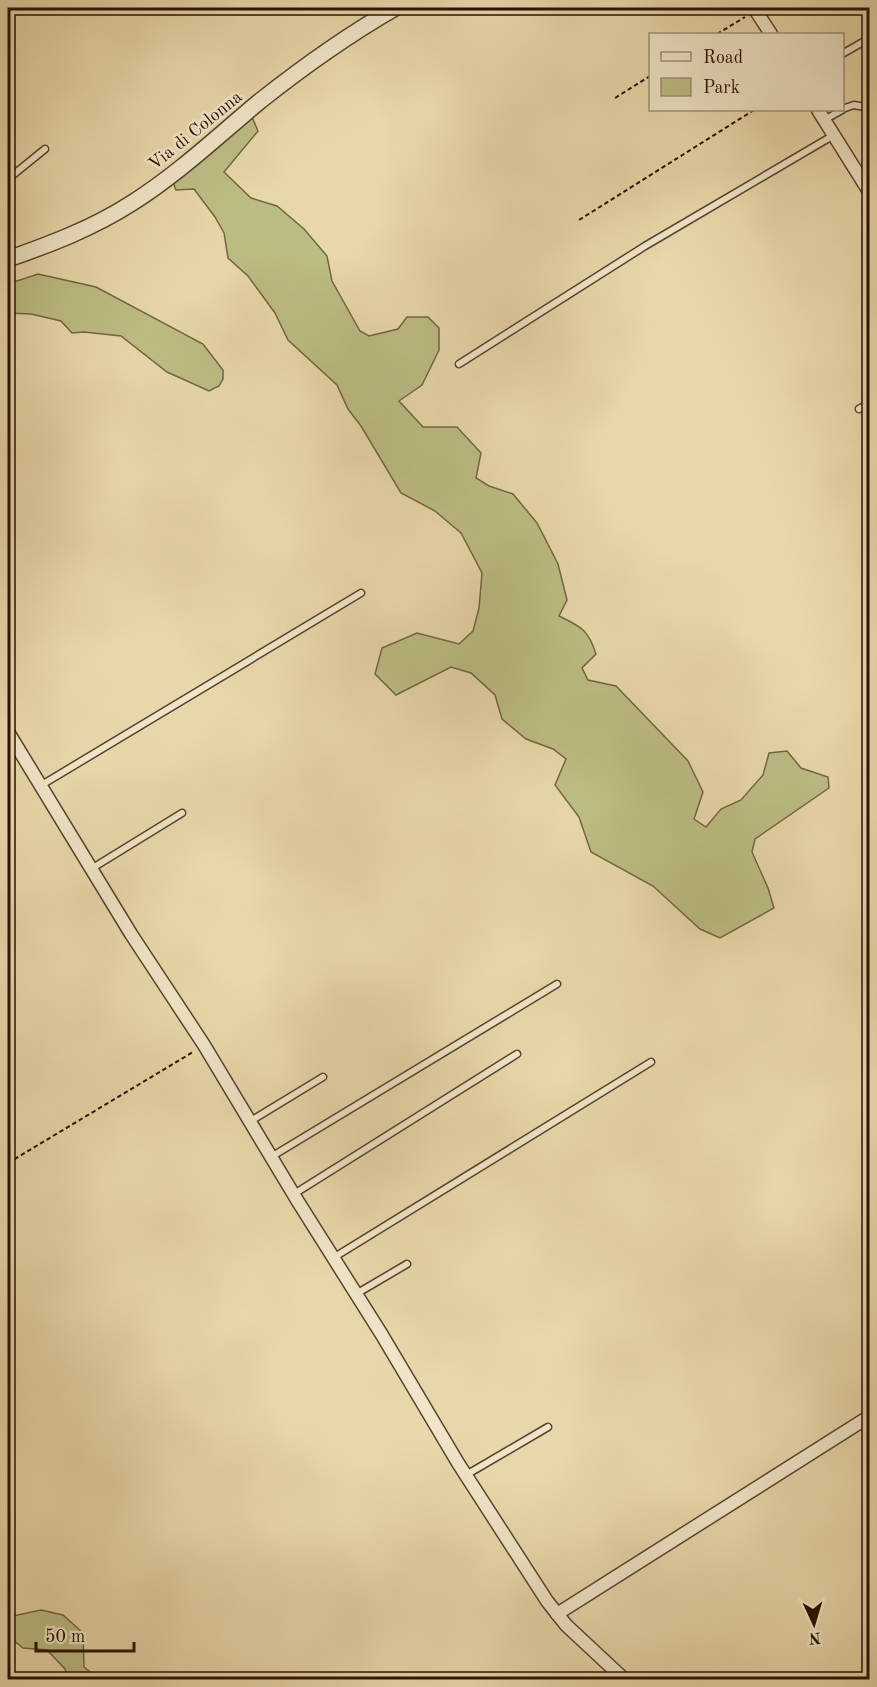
<svg xmlns="http://www.w3.org/2000/svg" width="877" height="1687" font-family="'Old Standard TT',serif">
<style>
.green{fill:#bcbd84;stroke:#726644;stroke-width:1.5}
.lines{fill:none;stroke-linecap:round;stroke-linejoin:round}
.service-casing{stroke:#58422d;stroke-width:9}
.minor-casing{stroke:#58422d;stroke-width:15}
.tertiary-casing{stroke:#58422d;stroke-width:18}
.path{stroke:#281003;stroke-width:2;stroke-dasharray:4.5 3;stroke-linecap:butt}
.service{stroke:#f0e5c8;stroke-width:6}
.minor{stroke:#f0e5c8;stroke-width:12}
.tertiary{stroke:#f0e5c8;stroke-width:15}
.labels{text-anchor:middle;stroke-width:5;stroke-linejoin:round;paint-order:stroke}
.street-label{font-size:18px;fill:#281003;stroke:#f0e5c8}
</style>
<rect width="100%" height="100%" fill="#e8d7aa"/>
<filter id="stains"><feTurbulence type="fractalNoise" baseFrequency=".00333" numOctaves="4"/><feColorMatrix values="0 0 0 0 .2 0 0 0 0 .09 0 0 0 0 .02 0 0 0 .5 -.17"/></filter>
<radialGradient id="worn" r=".72"><stop offset=".6" stop-color="#630" stop-opacity="0"/><stop offset="1" stop-color="#630" stop-opacity=".3"/></radialGradient>
<g class="green">
<path d="M252,117L258,131L224,172L251,198L277,206L304,229L327,256L332,281L360,331L369,336L398,329L407,317H428L439,328V350L422,385L399,401L423,427H457L481,453L476,478L489,486L513,494L537,523L558,564L567,600L559,616C581,627 588,629 596,654L582,668L588,680L616,686L688,761L703,792L694,819L706,827L721,809L741,800L763,775L769,753L787,751L801,768L828,777L829,788L755,839L752,852L768,888L774,908L720,938L700,929L653,886L591,852L579,817L555,785L566,759L553,749L526,739L502,719L495,695L471,673L451,667L396,695L375,674L382,648L417,633L459,644L473,631L479,608L482,573L461,533L435,511L401,493L361,426L348,409L337,385L288,340L275,313L248,276L228,258L224,233L215,217L194,189L176,190L172,180Z"/>
<path d="M38,274L96,287L203,344L223,370V379L219,386L209,391L167,372L121,336L84,332L72,333L61,321L31,314L8,313V280L17,281Z"/>
<path d="M41,1610L63,1615L83,1633L84,1667L99,1679H68L65,1669L47,1650L23,1648L8,1636V1617Z"/>
</g>
<g class="lines">
<defs>
<g id="service">
<path d="M842,54L870,38"/>
<path d="M842,109L854,105L870,108"/>
<path d="M824,120L842,110"/>
<path d="M8,179L45,149"/>
<path d="M459,364L645,246L834,135"/>
<path d="M859,409L870,403"/>
<path d="M40,786L361,593"/>
<path d="M91,869L182,813"/>
<path d="M249,1122L323,1077"/>
<path d="M271,1157L557,984"/>
<path d="M294,1194L517,1054"/>
<path d="M333,1258L651,1062"/>
<path d="M356,1294L407,1264"/>
<path d="M466,1475L548,1427"/>
</g>
<g id="minor">
<path d="M754,8L771,34"/>
<path d="M818,110L870,193"/>
<path d="M8,732L131,934L204,1045L297,1200L382,1335L458,1463L547,1601L566,1625L625,1680"/>
<path d="M557,1614L870,1416"/>
</g>
<path id="tertiary" d="M8,259C51,244 93,228 132,203C178,174 218,136 260,101C303,67 348,35 395,8"/>
</defs>
<use href="#service" class="service-casing"/>
<use href="#minor" class="minor-casing"/>
<use href="#tertiary" class="tertiary-casing"/>
<g class="path">
<path d="M717,34L745,17"/>
<path d="M615,98L650,76"/>
<path d="M579,220L754,110"/>
<path d="M8,1163L193,1052"/>
</g>
<use href="#service" class="service"/>
<use href="#minor" class="minor"/>
<use href="#tertiary" class="tertiary"/>
</g>
<g class="labels">
<g class="street-label">
<text transform="translate(195 130) rotate(-39)" y="6">Via di Colonna</text>
</g>
</g>
<rect width="877" height="1687" fill="none" stroke="#e8d7aa" stroke-width="30"/>
<rect x="9" y="9" width="859" height="1669" fill="none" stroke="#281003" stroke-width="3"/>
<rect x="15" y="15" width="847" height="1657" fill="none" stroke="#281003" stroke-width="1.5"/>
<rect x="649" y="33" width="195" height="78" fill="#f0e5c8" stroke="#a09079" stroke-width="1.5"/>
<rect x="661" y="52" width="30" height="9" fill="#f0e5c8" stroke="#a09079" stroke-width="1.5"/>
<text x="703" y="63" font-size="18" fill="#281003">Road</text>
<rect x="661" y="78" width="30" height="18" fill="#bcbd84" stroke="#a09079" stroke-width="1.5"/>
<text x="703" y="93" font-size="18" fill="#281003">Park</text>
<g transform="translate(814 1624) rotate(176)" stroke="#f0e5c8" stroke-width="4.5" paint-order="stroke">
<path d="M0-4.5L10 22L0 15L-10 22Z" fill="#281003"/>
<text y="-9" font-size="16" font-weight="bold" text-anchor="middle" fill="#281003">N</text>
</g>
<path d="M36 1642v9h98v-9" fill="none" stroke="#281003" stroke-width="3"/>
<text x="45" y="1642" font-size="18" fill="#281003" stroke="#f0e5c8" stroke-width="4.5" paint-order="stroke">50 m</text>
<rect width="100%" height="100%" filter="url(#stains)"/>
<rect width="100%" height="100%" fill="url(#worn)"/>
</svg>
